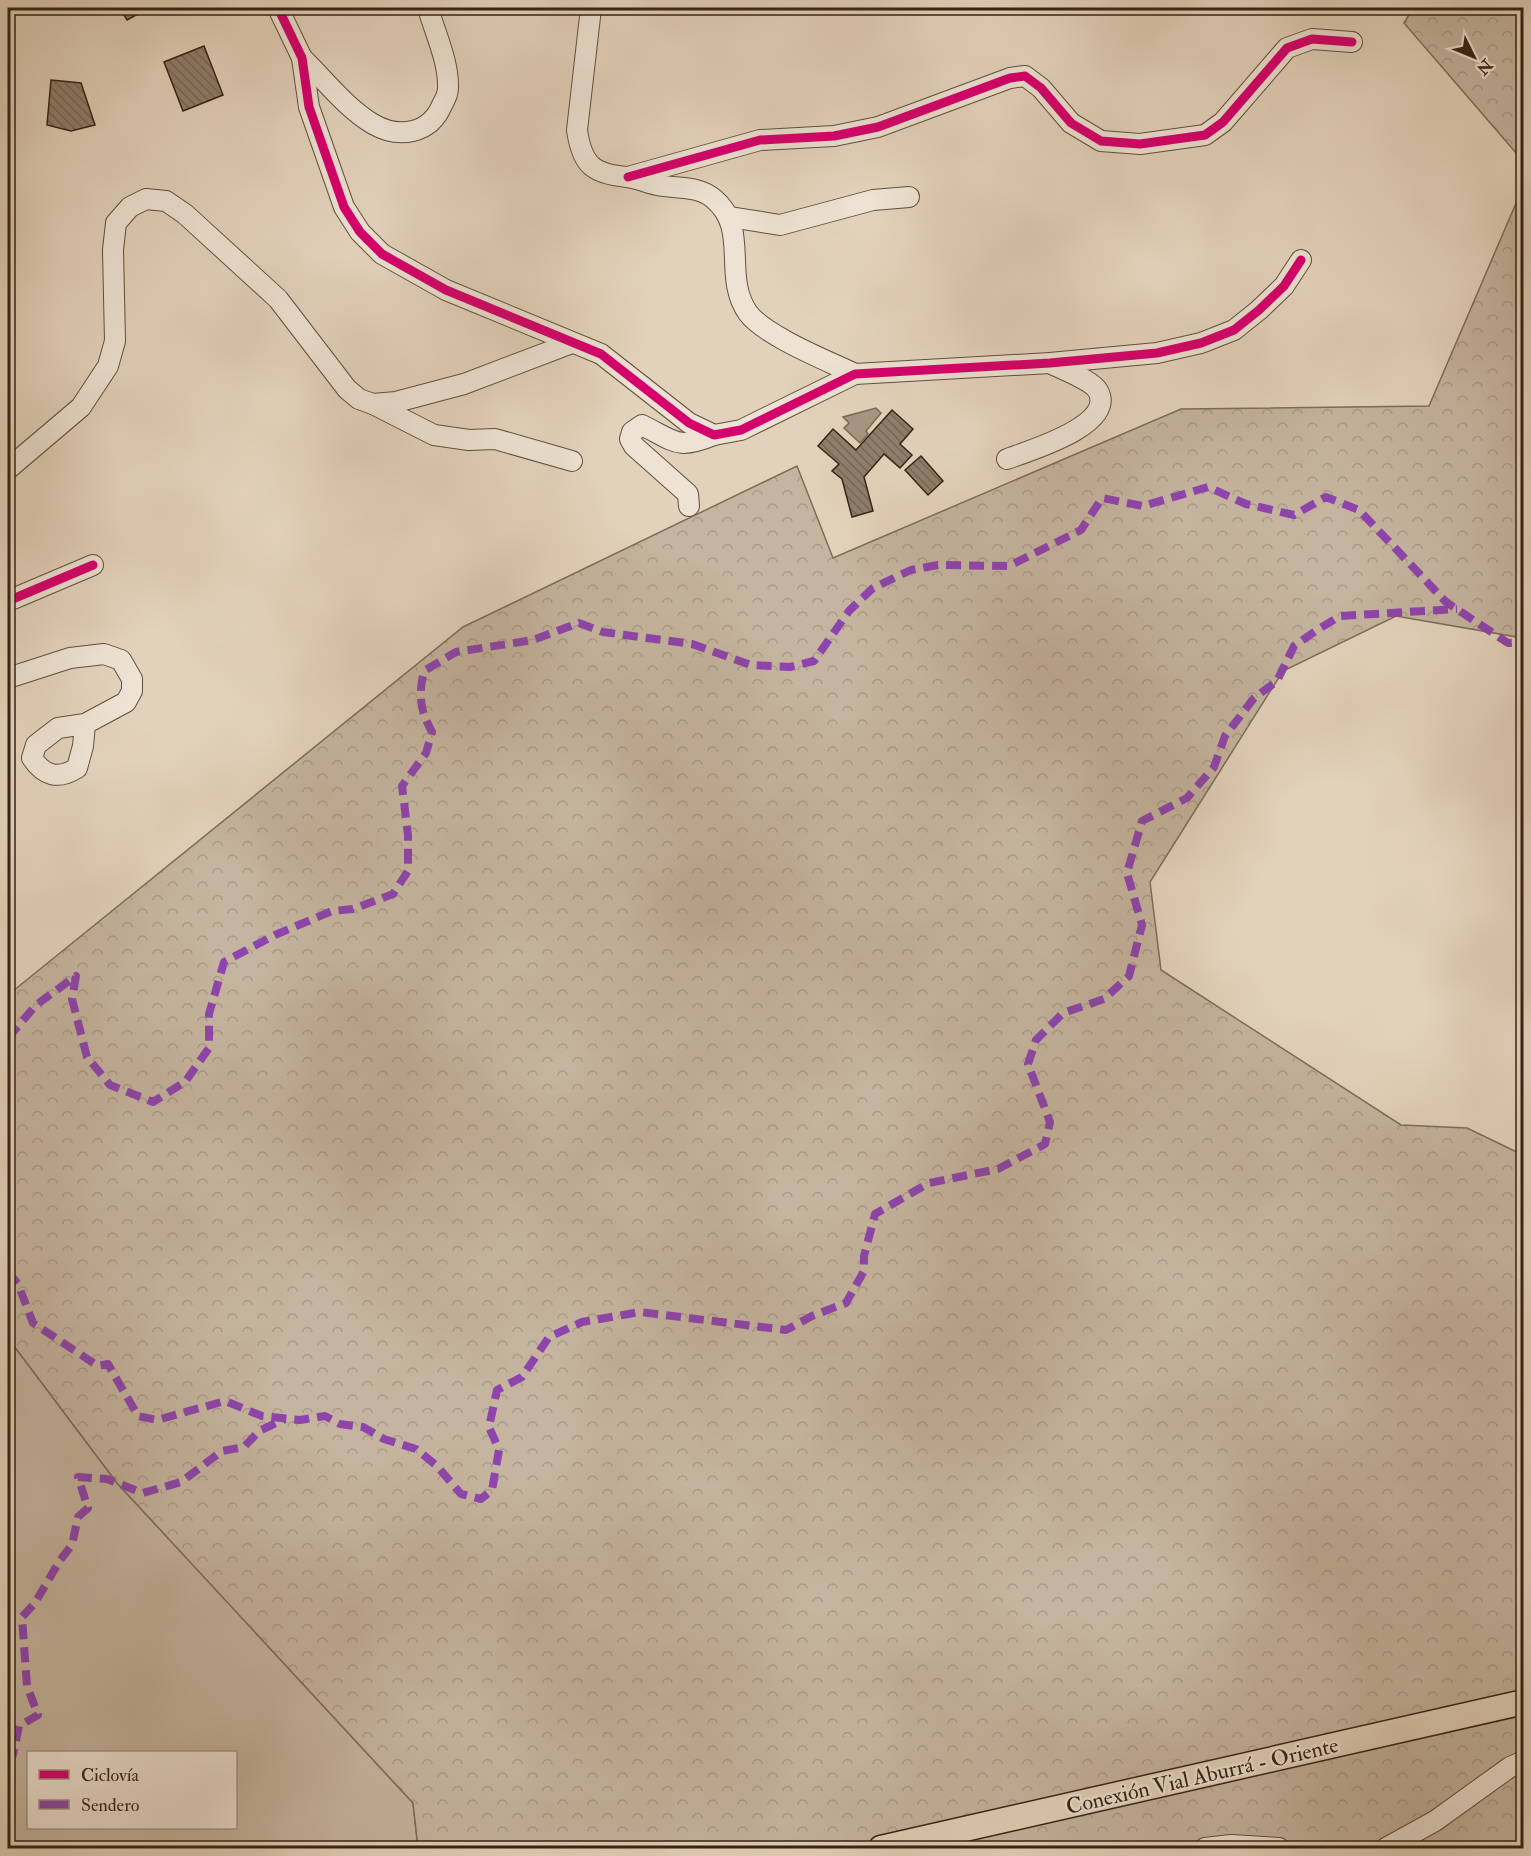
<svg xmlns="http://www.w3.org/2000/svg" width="1531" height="1856" font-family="'IM FELL Double Pica',serif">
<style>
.grass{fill:#c5b49f;stroke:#7d6c5a;stroke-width:1.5;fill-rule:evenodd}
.forest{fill:url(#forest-crowns);stroke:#7d6c5a;stroke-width:1.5}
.water{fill:#a89683;stroke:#7a6857;stroke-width:1.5}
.building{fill:url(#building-back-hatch);stroke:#352315;stroke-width:1.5}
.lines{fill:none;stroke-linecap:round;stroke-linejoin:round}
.minor-casing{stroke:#604f3e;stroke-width:22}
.major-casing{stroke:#352315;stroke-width:27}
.minor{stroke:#ede2d3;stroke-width:20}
.major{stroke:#e3d2bb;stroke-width:24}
.quiet{stroke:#8e44ad;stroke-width:8;stroke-dasharray:15 8;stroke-linecap:butt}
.cycleway-casing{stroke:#ede2d3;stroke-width:13}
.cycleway{stroke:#d6006c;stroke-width:9}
.labels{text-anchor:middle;stroke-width:4.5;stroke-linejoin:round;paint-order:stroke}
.street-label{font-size:22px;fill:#352315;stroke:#ede2d3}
</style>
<defs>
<pattern id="forest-crowns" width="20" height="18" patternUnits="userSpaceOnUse" patternTransform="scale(1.5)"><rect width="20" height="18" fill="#c5b49f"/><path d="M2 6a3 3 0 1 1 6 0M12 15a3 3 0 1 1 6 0" fill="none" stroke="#aa9a88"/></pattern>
<pattern id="building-back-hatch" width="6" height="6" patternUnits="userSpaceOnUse" patternTransform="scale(1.5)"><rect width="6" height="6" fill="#8f7e6b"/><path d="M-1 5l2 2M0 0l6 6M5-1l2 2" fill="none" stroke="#766757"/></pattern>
</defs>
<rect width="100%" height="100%" fill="#e3d2bb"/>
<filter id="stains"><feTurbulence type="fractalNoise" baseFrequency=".00333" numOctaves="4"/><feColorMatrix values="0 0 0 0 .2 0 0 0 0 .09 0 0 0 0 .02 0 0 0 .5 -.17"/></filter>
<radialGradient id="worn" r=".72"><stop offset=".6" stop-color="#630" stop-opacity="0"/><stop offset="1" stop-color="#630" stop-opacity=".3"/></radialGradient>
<path class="grass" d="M8,1338L117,1483L413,1803L418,1848H8ZM28,1752H236V1828H28Z"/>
<g class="forest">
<path d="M1413,8H1523V161L1404,23Z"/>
<path d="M1523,187V638L1396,616L1283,671L1150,882L1161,970L1401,1125L1467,1128L1523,1155V1848H418L413,1803L117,1483L8,1338V995L463,627L797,466L833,558L1181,409L1429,406Z"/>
</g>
<path class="water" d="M876,408L881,413L866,431L868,434L860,443L844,428L849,423L843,417Z"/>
<g class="building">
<path d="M120,8H149L127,20Z"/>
<path d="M204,46L223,95L183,111L164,62Z"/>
<path d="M51,80L81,83L95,125L71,131L47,125Z"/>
<path d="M892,410L913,429L900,444L912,455L900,468L884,454L864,477L873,511L852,517L842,479L832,471L839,464L818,446L833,429L856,450Z"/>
<path d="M921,456L943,481L928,495L905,470Z"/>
</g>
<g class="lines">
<defs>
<g id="minor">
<path d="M278,8L302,58L309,107L344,207L360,232L382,254L446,290L601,354L689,423L714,435L741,430L855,374L1050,363L1157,353L1201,343L1234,330L1259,310L1284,286L1301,260"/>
<path d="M591,8L577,130C582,165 593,174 627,177C637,178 647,183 657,185C677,189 698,185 714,199C750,229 722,276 748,313C765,336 828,361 855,374"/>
<path d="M302,58C324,79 346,108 373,124C399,139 430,134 442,105C445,100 448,94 448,88C449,62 435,33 428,8"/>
<path d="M628,177L760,140L834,136L878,127L1010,78L1025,76L1041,88L1071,123L1101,141L1140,144L1205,135L1223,122L1287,48L1312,39L1352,42"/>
<path d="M730,217L780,225L873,200L909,197"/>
<path d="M373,404L434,435L469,440L495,439L572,461"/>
<path d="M1007,459C1028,451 1117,425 1098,391C1092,380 1061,369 1050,363"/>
<path d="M8,469L81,407L108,366L115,341L113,250L116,223L130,207L146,199L166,201L185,214L278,299L347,389L359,399L373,404L396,402L464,384L572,343"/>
<path d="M689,506L688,494L634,446L630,439L632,432L642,425C676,442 677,450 714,435"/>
<path d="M8,601L93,565"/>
<path d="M8,678L70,658L104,654L121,660L132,679V691L126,702L85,724L58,728L36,745L32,758C44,776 58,780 77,768L83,746L85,724"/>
<path d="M1205,1848L1231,1845L1279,1848"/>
<path d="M1386,1848L1435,1821L1510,1767L1524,1761"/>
</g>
<path id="major" d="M881,1848L1524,1702"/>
</defs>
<use href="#minor" class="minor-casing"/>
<use href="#major" class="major-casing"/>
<use href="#minor" class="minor"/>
<use href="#major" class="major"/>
<g class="quiet">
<path d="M8,1038L36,1005L76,976L72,999L87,1057L110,1085L153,1102L185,1082L209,1048V1014L224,962L275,935L332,911L353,909L393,894L408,871V835L402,786L426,753L432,732C420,710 418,696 424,671L456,652L533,640L579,623L603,632L692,644L751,665L790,667L814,661L849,611L873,588L911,570L938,565L1009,566L1081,530L1102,498L1143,506L1208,487L1246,504L1294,515L1326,497L1359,510L1446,602L1508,643L1524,642"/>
<path d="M8,1272L18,1284L33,1323L98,1366L108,1364L138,1416L157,1420L225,1401L262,1416L300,1420L325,1416L340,1424L363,1427L384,1439L416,1449L437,1466L461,1494L481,1499L492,1490L499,1450L489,1427L497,1390L522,1377L549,1337L582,1322L640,1312L786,1330L812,1316L846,1303L864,1271V1256L875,1214L929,1183L998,1169L1045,1144L1050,1122L1028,1064L1036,1040L1063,1013L1104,999L1129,976L1142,925L1127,873L1142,821L1187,798L1214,767L1225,736L1254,698L1277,681L1294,646L1317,630L1340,616L1457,609"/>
<path d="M8,1762L13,1755L19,1726L38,1715L27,1686L22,1617L35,1603L60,1560L72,1545L78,1517L88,1508L78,1477L107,1479L143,1493L181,1482L222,1451L244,1447L259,1431L285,1419"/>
</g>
<defs>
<g id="cycleway">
<path d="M278,8L302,58L309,107L344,207L360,232L382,254L446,290L601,354L689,423L714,435L741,430L855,374L1050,363L1157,353L1201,343L1234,330L1259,310L1284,286L1301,260"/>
<path d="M628,177L760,140L834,136L878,127L1010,78L1025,76L1041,88L1071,123L1101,141L1140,144L1205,135L1223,122L1287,48L1312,39L1352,42"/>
<path d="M8,601L93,565"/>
</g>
</defs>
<use href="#cycleway" class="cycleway-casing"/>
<use href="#cycleway" class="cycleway"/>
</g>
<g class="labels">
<g class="street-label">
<text transform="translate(1202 1775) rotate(-13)" y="8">Conexión Vial Aburrá - Oriente</text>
</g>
</g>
<rect width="1531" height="1856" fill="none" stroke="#e3d2bb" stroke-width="30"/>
<rect x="9" y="9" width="1513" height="1838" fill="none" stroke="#352315" stroke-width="3"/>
<rect x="15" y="15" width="1501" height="1826" fill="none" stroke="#352315" stroke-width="1.5"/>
<rect x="27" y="1751" width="210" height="78" fill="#ede2d3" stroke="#a39687" stroke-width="1.5"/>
<rect x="39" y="1770" width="30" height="9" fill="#d6006c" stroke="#a39687" stroke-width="1.5"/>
<text x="81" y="1781" font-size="18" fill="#352315">Ciclovía</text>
<rect x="39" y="1800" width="30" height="9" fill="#8e44ad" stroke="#a39687" stroke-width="1.5"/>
<text x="81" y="1811" font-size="18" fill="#352315">Sendero</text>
<g transform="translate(1474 57) rotate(133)" stroke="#ede2d3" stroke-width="4.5" paint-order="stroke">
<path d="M0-4.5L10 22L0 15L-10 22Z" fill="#352315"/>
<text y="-9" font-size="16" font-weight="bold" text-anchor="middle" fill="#352315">N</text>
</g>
<rect width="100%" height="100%" filter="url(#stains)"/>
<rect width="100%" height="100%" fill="url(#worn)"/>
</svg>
